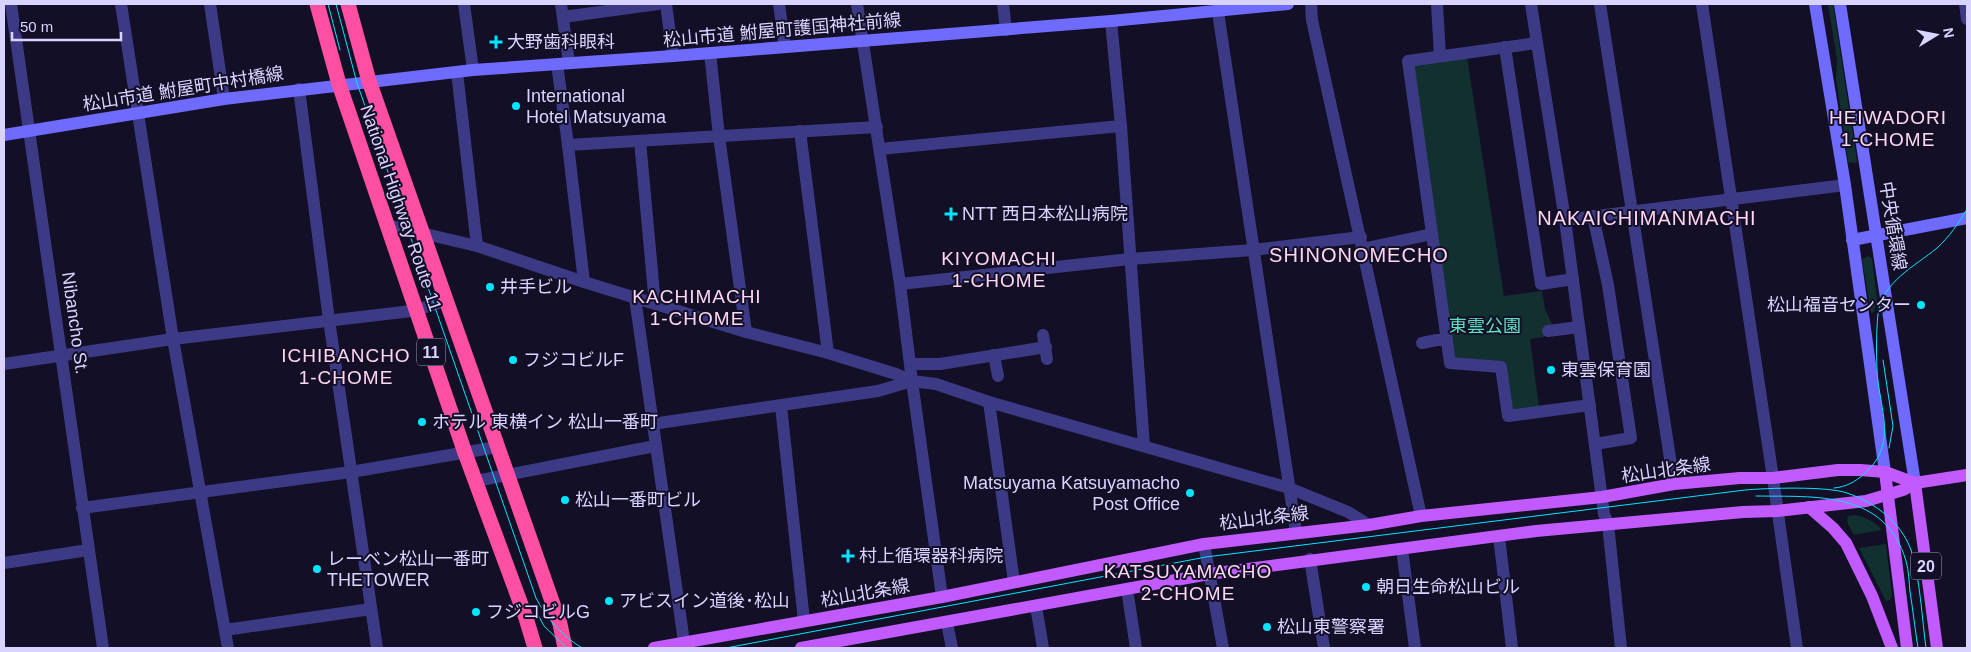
<svg xmlns="http://www.w3.org/2000/svg" width="1971" height="652" font-family="Arial,'Noto Sans JP',sans-serif">
<style>
.green{fill:#12302f}
.lines{fill:none;stroke-linecap:round;stroke-linejoin:round}
.street{stroke:#3d3a85;stroke-width:12}
.secondary{stroke:#6f6bff;stroke-width:12}
.primary{stroke:#c25bff;stroke-width:12}
.highway{stroke:#ff4fa3;stroke-width:15}
.tram{stroke:#00e5ff;stroke-width:1}
.poi-dot{fill:#00e5ff;stroke:#130f26;stroke-width:2}
.labels{text-anchor:middle;stroke-width:4;stroke-linejoin:round;paint-order:stroke}
.shield{fill:#130f26;stroke:#9e99be;stroke-width:1}
.shield-label{font-size:16px;font-weight:bold;fill:#d9d4ff}
.street-label{font-size:18px;fill:#d9d4ff;stroke:#130f26}
.poi-label{font-size:18px;fill:#d9d4ff;stroke:#130f26;text-anchor:start}
.park-label{font-size:18px;fill:#5fe0c0;stroke:#130f26}
.neighbourhood-label{font-size:19px;letter-spacing:1px;fill:#ffd6f0;stroke:#130f26}
.quarter-label{font-size:20px;letter-spacing:1px;fill:#ffd6f0;stroke:#130f26}
</style>
<rect width="100%" height="100%" fill="#130f26"/>
<g class="green">
<path d="M1828,4H1833L1857,161L1856,163L1848,162L1836,78L1837,60Z"/>
<path d="M1467,57L1504,296L1542,291L1545,309L1553,326L1544,327V337L1530,339L1539,407L1513,410L1506,362L1454,359L1414,65Z"/>
<path d="M1868,256L1872,258L1877,299L1874,312L1871,313L1862,259Z"/>
<path d="M1854,515C1866,517 1874,521 1882,530L1854,535L1848,524L1847,518L1848,516Z"/>
<path d="M1886,544L1892,596L1890,600L1886,601L1859,548Z"/>
</g>
<g class="lines">
<g class="street">
<path d="M11,4L103,648"/>
<path d="M121,4L173,339L228,648"/>
<path d="M210,4L224,99"/>
<path d="M464,4L473,70"/>
<path d="M561,4L569,63"/>
<path d="M666,4L673,56"/>
<path d="M779,4L785,47"/>
<path d="M857,4L900,284L912,381L936,384L989,402L1289,488L1348,512L1369,525"/>
<path d="M1003,4L1006,30"/>
<path d="M1311,4L1312,20L1421,516"/>
<path d="M1437,4L1440,56"/>
<path d="M1531,4L1537,43L1408,61L1450,363L1501,367L1508,416L1590,405"/>
<path d="M1600,4L1674,484"/>
<path d="M1702,4L1773,478L1797,648"/>
<path d="M1965,4L1967,19"/>
<path d="M1218,12L1296,532"/>
<path d="M563,17L658,4"/>
<path d="M1111,21L1121,126L1144,446"/>
<path d="M1537,43L1565,220L1604,514L1608,524L1621,648"/>
<path d="M1505,47L1541,284L1573,279"/>
<path d="M710,53L719,136L746,332"/>
<path d="M557,64L568,145"/>
<path d="M457,72L477,246"/>
<path d="M299,89L329,320L377,648"/>
<path d="M800,131L828,353"/>
<path d="M640,141L655,304"/>
<path d="M880,149L1121,126"/>
<path d="M1593,216L1608,285L1631,438L1595,444"/>
<path d="M1565,220L1845,185"/>
<path d="M387,225L477,246L584,282L746,332L828,353L896,374L912,381L942,597"/>
<path d="M1362,249L1432,234"/>
<path d="M584,282L568,145L877,127"/>
<path d="M900,284L1130,259L1253,250L1361,237"/>
<path d="M635,298L684,642"/>
<path d="M1548,331L1579,327"/>
<path d="M1043,335L1047,359"/>
<path d="M1422,343L1437,340H1447"/>
<path d="M994,355L998,376"/>
<path d="M4,364L173,339L403,312L416,310L445,301"/>
<path d="M910,364H940L1046,347"/>
<path d="M989,402L1014,582"/>
<path d="M781,406L804,621"/>
<path d="M652,424L878,391L912,381"/>
<path d="M476,481L655,446"/>
<path d="M82,508L351,472L497,447"/>
<path d="M1499,536L1512,648"/>
<path d="M1204,544L1223,648"/>
<path d="M1402,549L1415,648"/>
<path d="M1310,559L1324,648"/>
<path d="M4,563L88,550"/>
<path d="M1127,589L1136,648"/>
<path d="M1036,606L1043,648"/>
<path d="M947,623L952,648"/>
<path d="M225,630L371,609"/>
</g>
<g class="secondary">
<path d="M1815,4L1845,185L1885,472"/>
<path d="M1840,4L1915,483"/>
<path d="M4,135L224,99L473,70L673,56L1111,21L1288,4"/>
<path d="M1852,240L1967,218"/>
</g>
<g class="primary">
<path d="M1885,472L1907,648"/>
<path d="M1915,483L1937,648"/>
<path d="M1809,507L1833,528L1846,543L1872,596L1892,648"/>
<path d="M654,648L942,597L1204,544L1369,525L1421,516L1602,497L1674,484L1740,478H1773L1838,470H1860L1885,472L1915,483"/>
<path d="M801,648L1209,574L1536,531L1743,512L1777,511L1866,501L1903,490L1915,483L1967,475"/>
</g>
<g class="highway">
<path d="M317,4L339,84L465,453L526,618L535,648"/>
<path d="M348,4L369,81L560,624L565,648"/>
</g>
<g class="tram">
<path d="M328,4L340,50"/>
<path d="M336,4L357,83L536,598C547,619 561,635 582,648"/>
<path d="M1883,360L1893,426L1889,448"/>
<path d="M1834,488C1846,487 1855,482 1864,474C1895,447 1883,417 1878,382C1876,364 1876,332 1878,314C1883,281 1914,267 1937,248C1949,237 1959,223 1967,209"/>
<path d="M1756,496C1816,497 1885,490 1906,561C1909,571 1909,582 1910,592C1913,610 1915,629 1918,648"/>
<path d="M536,611L544,626L567,648"/>
<path d="M726,648L1206,557L1745,490C1767,488 1827,486 1847,493C1874,502 1901,522 1911,550C1920,577 1922,619 1926,648"/>
</g>
</g>
<g class="poi-dot">
<path d="M493.5 34.5h5v5h5v5h-5v5h-5v-5h-5v-5h5z"/>
<circle cx="516" cy="106" r="5"/>
<path d="M948.5 206.5h5v5h5v5h-5v5h-5v-5h-5v-5h5z"/>
<circle cx="490" cy="287" r="5"/>
<circle cx="1921" cy="305" r="5"/>
<circle cx="513" cy="360" r="5"/>
<circle cx="1551" cy="370" r="5"/>
<circle cx="422" cy="422" r="5"/>
<circle cx="1190" cy="493" r="5"/>
<circle cx="565" cy="500" r="5"/>
<path d="M845.5 548.5h5v5h5v5h-5v5h-5v-5h-5v-5h5z"/>
<circle cx="317" cy="569" r="5"/>
<circle cx="1366" cy="587" r="5"/>
<circle cx="609" cy="601" r="5"/>
<circle cx="476" cy="612" r="5"/>
<circle cx="1267" cy="627" r="5"/>
</g>
<g class="labels">
<g class="shield">
<rect x="417" y="338.5" width="28" height="27" rx="4"/>
<rect x="1911" y="552.5" width="30" height="27" rx="4"/>
</g>
<g class="shield-label">
<text x="431" y="358">11</text>
<text x="1926" y="572">20</text>
</g>
<g class="street-label">
<text transform="translate(782 30) rotate(-5)" y="6">松山市道 鮒屋町護国神社前線</text>
<text transform="translate(183 89) rotate(-9)" y="6">松山市道 鮒屋町中村橋線</text>
<text transform="translate(401 208) rotate(71)" y="6">National Highway Route 11</text>
<text transform="translate(1893 226) rotate(81)" y="6">中央循環線</text>
<text transform="translate(75 323) rotate(82)" y="6">Nibancho St.</text>
<text transform="translate(1666 470) rotate(-8)" y="6">松山北条線</text>
<text transform="translate(1264 518) rotate(-7)" y="6">松山北条線</text>
<text transform="translate(865 593) rotate(-10)" y="6">松山北条線</text>
</g>
<g class="poi-label">
<text x="507" y="48">大野歯科眼科</text>
<text x="526" y="102">International<tspan x="526" dy="21">Hotel Matsuyama</tspan></text>
<text x="962" y="220">NTT 西日本松山病院</text>
<text x="500" y="293">井手ビル</text>
<text x="1911" y="311" text-anchor="end">松山福音センター</text>
<text x="523" y="366">フジコビルF</text>
<text x="1561" y="376">東雲保育園</text>
<text x="432" y="428">ホテル 東横イン 松山一番町</text>
<text x="1180" y="489" text-anchor="end">Matsuyama Katsuyamacho<tspan x="1180" dy="21">Post Office</tspan></text>
<text x="575" y="506">松山一番町ビル</text>
<text x="859" y="562">村上循環器科病院</text>
<text x="327" y="565">レーベン松山一番町<tspan x="327" dy="21">THETOWER</tspan></text>
<text x="1376" y="593">朝日生命松山ビル</text>
<text x="619" y="607">アビスイン道後･松山</text>
<text x="486" y="618">フジコビルG</text>
<text x="1277" y="633">松山東警察署</text>
</g>
<g class="park-label">
<text x="1485" y="332">東雲公園</text>
</g>
<g class="neighbourhood-label">
<text x="1888" y="124">HEIWADORI<tspan x="1888" dy="22">1-CHOME</tspan></text>
<text x="999" y="265">KIYOMACHI<tspan x="999" dy="22">1-CHOME</tspan></text>
<text x="697" y="303">KACHIMACHI<tspan x="697" dy="22">1-CHOME</tspan></text>
<text x="346" y="362">ICHIBANCHO<tspan x="346" dy="22">1-CHOME</tspan></text>
<text x="1188" y="578">KATSUYAMACHO<tspan x="1188" dy="22">2-CHOME</tspan></text>
</g>
<g class="quarter-label">
<text x="1647" y="225">NAKAICHIMANMACHI</text>
<text x="1359" y="262">SHINONOMECHO</text>
</g>
</g>
<rect width="1971" height="652" fill="none" stroke="#d9d4ff" stroke-width="10"/>
<g transform="translate(1936 35) rotate(80)" stroke="#130f26" stroke-width="4" paint-order="stroke">
<path d="M0-4L9 19L0 12L-9 19Z" fill="#d9d4ff"/>
<text y="-8" font-size="14" font-weight="bold" text-anchor="middle" fill="#d9d4ff">N</text>
</g>
<path d="M12 32v8h109v-8" fill="none" stroke="#d9d4ff" stroke-width="2.5"/>
<text x="20" y="32" font-size="15" fill="#d9d4ff" stroke="#130f26" stroke-width="4" paint-order="stroke">50 m</text>
</svg>
